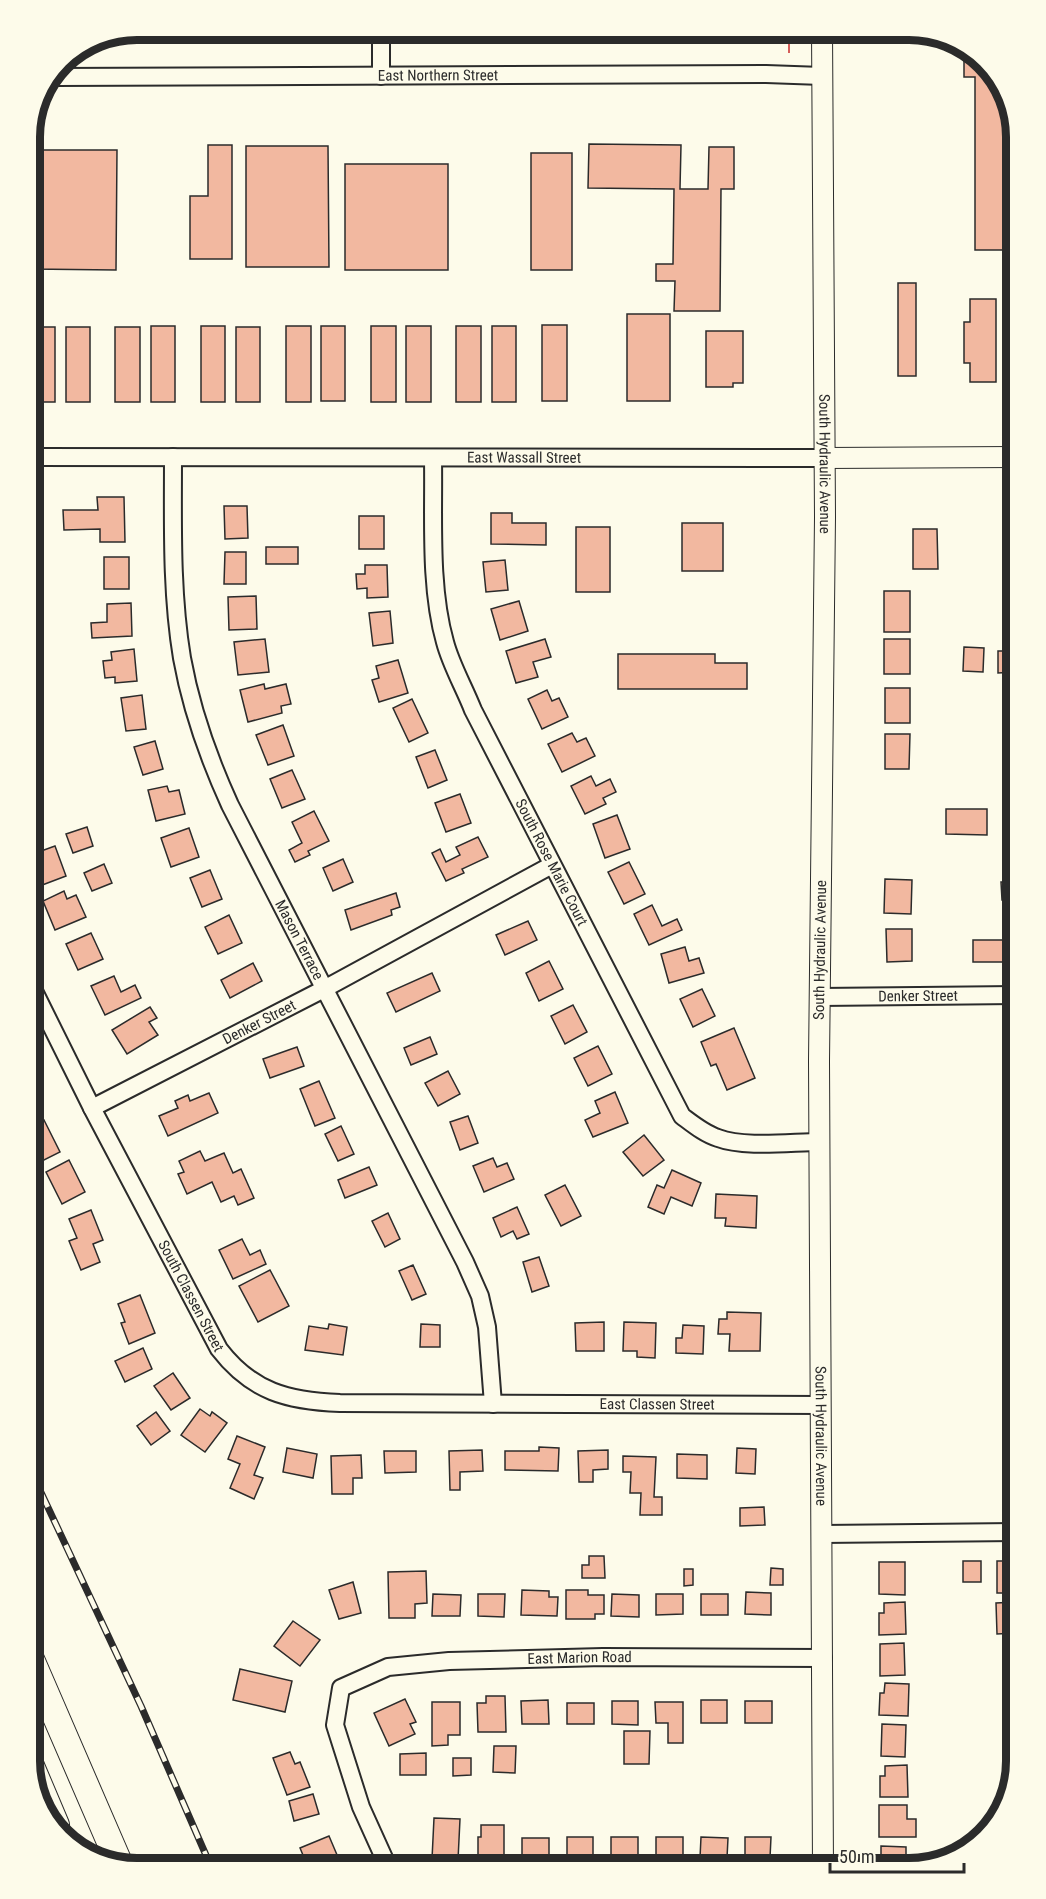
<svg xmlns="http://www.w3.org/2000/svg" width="1046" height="1899" font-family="'Roboto Condensed',sans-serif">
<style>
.building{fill:#f2b8a0;stroke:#2b2b2b;stroke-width:1.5}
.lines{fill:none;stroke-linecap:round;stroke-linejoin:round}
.minor-casing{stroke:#2b2b2b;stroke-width:20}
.tertiary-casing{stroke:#2b2b2b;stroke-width:22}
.primary-casing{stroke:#2b2b2b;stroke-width:28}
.minor{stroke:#fdfbea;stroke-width:16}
.tertiary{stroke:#fdfbea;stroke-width:20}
.primary{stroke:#fdfbea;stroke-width:26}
.rail-casing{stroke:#2b2b2b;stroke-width:7}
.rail{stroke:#fdfbea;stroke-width:4.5;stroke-dasharray:14;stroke-linecap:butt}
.power{stroke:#c62828;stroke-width:1.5;stroke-dasharray:21 4.5 3 4.5;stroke-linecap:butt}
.labels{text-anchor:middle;stroke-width:4.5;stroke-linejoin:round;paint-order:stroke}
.street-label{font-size:15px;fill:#2b2b2b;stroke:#fdfbea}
.rim{fill:none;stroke:#2b2b2b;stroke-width:8}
</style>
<rect width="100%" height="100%" fill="#fdfbea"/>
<g class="building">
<path d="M430,30H485L486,40H430Z"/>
<rect x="658" y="30" width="76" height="11"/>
<path d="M964,48L974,52L1008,96L1016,137V250H975V77H964Z"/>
<path d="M589,144L681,145L680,189H708L709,147H734V189H721L720,311H674L675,281H656V264H673L674,189L588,188Z"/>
<path d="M208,145H232V259H190V196H208Z"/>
<path d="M246,146H328L329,267H246Z"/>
<path d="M30,150H117L116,270L30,269Z"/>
<rect x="531" y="153" width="41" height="117"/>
<rect x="345" y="164" width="103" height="106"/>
<rect x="898" y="283" width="18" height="93"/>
<path d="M970,299H996V382H970V363H964V322H970Z"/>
<rect x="627" y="314" width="43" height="87"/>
<rect x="542" y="325" width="25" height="76"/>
<rect x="151" y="326" width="24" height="76"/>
<rect x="201" y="326" width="24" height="76"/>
<rect x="286" y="326" width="25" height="76"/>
<rect x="321" y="326" width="24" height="75"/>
<rect x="371" y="326" width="25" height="76"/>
<rect x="406" y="326" width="25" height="76"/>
<rect x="456" y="326" width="25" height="76"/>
<rect x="492" y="326" width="24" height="76"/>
<rect x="31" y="327" width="24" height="75"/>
<rect x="66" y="327" width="24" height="75"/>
<rect x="115" y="327" width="25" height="75"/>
<rect x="236" y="327" width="24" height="75"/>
<path d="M706,331H743V383H733V387H706Z"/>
<path d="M1008,494H1016V529H1007Z"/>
<path d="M97,497H124L125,542H100V529L64,530L63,510H98Z"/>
<path d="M224,506H247L248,538L225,539Z"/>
<path d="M491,513H512V523H546V545L491,544Z"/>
<rect x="359" y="516" width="25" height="33"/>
<rect x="682" y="523" width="41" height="48"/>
<rect x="576" y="527" width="34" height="65"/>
<path d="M913,529H937L938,569H913Z"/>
<path d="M1007,542H1016V576H1008Z"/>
<rect x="266" y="547" width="32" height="17"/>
<path d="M225,552H246V584H224Z"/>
<rect x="104" y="557" width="25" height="32"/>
<path d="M505,560L508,590L486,592L483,562Z"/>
<path d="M365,565H387L388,597L367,598V588L357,589L356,574H365Z"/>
<path d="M1008,590H1016V624H1007Z"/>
<rect x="884" y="591" width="26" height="41"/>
<path d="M256,596L257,629L229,630L228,597Z"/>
<path d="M519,601L528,631L500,640L491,609Z"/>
<path d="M131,603L132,636L92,638L91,623L107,622V604Z"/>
<path d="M390,611L393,643L373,646L369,613Z"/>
<path d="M1016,638V672L998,673V651H1010V639Z"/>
<path d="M265,639L269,672L238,675L234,642Z"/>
<path d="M545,639L551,657L533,662L538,677L516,683L506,651Z"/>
<rect x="884" y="639" width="26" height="35"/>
<path d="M964,647L984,648L983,672L963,671Z"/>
<path d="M134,649L137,681L115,683V677L105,678L103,661L112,660L111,652Z"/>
<path d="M618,654H715V663H747V689H618Z"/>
<path d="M398,660L408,693L379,702L372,680L379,678L376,666Z"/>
<path d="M264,684L265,689L286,684L291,704L281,706L282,713L248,722L240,690Z"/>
<path d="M1007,686H1016V720H1008Z"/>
<rect x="885" y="688" width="25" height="35"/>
<path d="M547,690L552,701L559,698L568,717L542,729L528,699Z"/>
<path d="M142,695L146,729L126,731L121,698Z"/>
<path d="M412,699L428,733L409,742L393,708Z"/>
<path d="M283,725L294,756L268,765L256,735Z"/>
<path d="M572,733L577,742L586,738L595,756L562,772L548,744Z"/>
<rect x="1008" y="733" width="8" height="34"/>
<path d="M885,734H910L909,769H885Z"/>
<path d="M155,741L163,769L143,775L134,747Z"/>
<path d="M435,750L447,780L428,788L416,757Z"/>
<path d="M292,770L305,799L282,808L270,779Z"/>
<path d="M591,776L596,786L610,779L616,792L603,798L606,804L585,814L571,786Z"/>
<path d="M167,786L169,792L179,790L185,814L156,821L148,790Z"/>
<path d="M460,794L471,823L446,832L435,803Z"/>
<path d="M30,807L39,838L30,840Z"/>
<path d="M946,809H987V835L946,834Z"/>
<path d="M314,811L329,841L308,851L310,855L295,862L289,850L302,843L292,822Z"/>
<path d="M617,815L630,849L605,858L593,824Z"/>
<path d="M87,827L93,846L73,853L66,834Z"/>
<path d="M189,828L199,857L171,867L161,838Z"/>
<path d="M478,837L488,857L462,869L464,873L446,881L432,853L440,849L446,862L460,855L456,847Z"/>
<path d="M55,846L66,876L37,887L30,870V855Z"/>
<path d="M343,859L353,882L333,891L323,868Z"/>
<path d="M629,862L645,894L624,904L608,872Z"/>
<path d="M104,864L112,883L92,891L84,873Z"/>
<path d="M210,870L222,899L202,907L190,878Z"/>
<path d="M885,879L912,880L911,914L884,913Z"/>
<path d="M1001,882H1016V913L1006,914V900H1002Z"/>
<path d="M64,891L67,899L76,895L86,917L55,930L43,901Z"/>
<path d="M396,893L400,907L391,910L392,915L351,930L345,910Z"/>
<path d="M652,905L662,926L677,919L682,930L649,945L634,914Z"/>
<path d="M229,915L242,943L218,954L205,927Z"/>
<path d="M528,921L537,940L505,955L496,935Z"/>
<path d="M1009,927H1016V962H973V940H1009Z"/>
<path d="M886,929H912V961L887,962Z"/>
<path d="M91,933L103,959L78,970L66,944Z"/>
<path d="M685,947L689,961L699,958L704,973L669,983L661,954Z"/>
<path d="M549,961L563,989L539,1001L526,973Z"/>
<path d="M253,963L262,981L230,998L221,980Z"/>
<path d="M432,973L440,991L396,1012L387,993Z"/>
<path d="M114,976L121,992L135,985L141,998L105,1015L91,986Z"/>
<path d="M702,989L715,1016L693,1027L680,999Z"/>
<path d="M573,1005L587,1032L565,1044L551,1016Z"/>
<path d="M150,1007L157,1018L149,1022L158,1035L127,1054L112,1030Z"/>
<path d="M734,1028L755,1078L727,1090L716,1064L711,1066L701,1042Z"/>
<path d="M430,1037L437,1054L411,1065L404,1048Z"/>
<path d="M598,1046L612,1074L588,1086L574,1058Z"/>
<path d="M297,1047L304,1066L270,1078L263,1059Z"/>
<path d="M448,1071L460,1094L438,1106L425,1083Z"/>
<path d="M319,1081L335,1118L315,1126L300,1089Z"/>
<path d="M615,1092L628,1123L593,1137L585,1120L600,1113L595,1101Z"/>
<path d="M209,1093L218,1113L168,1136L159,1116L178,1108L175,1101L188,1095L190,1101Z"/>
<path d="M468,1116L478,1143L460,1150L450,1122Z"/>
<path d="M44,1120L60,1152L38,1163L30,1146V1126Z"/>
<path d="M341,1126L354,1154L338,1161L325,1134Z"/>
<path d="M644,1135L664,1160L643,1176L623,1152Z"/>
<path d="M200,1151L205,1161L224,1153L233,1173L241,1169L254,1198L238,1205L234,1196L221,1202L212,1182L187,1194L178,1174L184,1172L179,1161Z"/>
<path d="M493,1158L497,1167L507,1163L514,1179L484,1192L473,1166Z"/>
<path d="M69,1160L85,1192L62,1204L46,1172Z"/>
<path d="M369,1167L377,1185L345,1198L338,1180Z"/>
<path d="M672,1170L701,1183L692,1206L671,1197L664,1214L648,1207L657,1185L664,1188Z"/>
<path d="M565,1185L581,1216L561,1226L545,1195Z"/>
<path d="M716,1194L757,1196L756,1228L725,1226L726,1218H715Z"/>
<path d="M517,1207L529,1234L517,1239L513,1231L501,1237L493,1218Z"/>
<path d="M91,1210L103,1240L93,1244L100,1262L81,1270L69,1241L77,1238L69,1219Z"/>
<path d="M388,1213L400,1239L385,1247L372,1221Z"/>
<path d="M242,1239L250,1255L260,1250L266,1264L233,1279L219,1250Z"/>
<path d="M539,1257L549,1286L532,1292L523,1262Z"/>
<path d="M413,1265L426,1294L412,1300L399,1271Z"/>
<path d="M270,1270L289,1306L258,1322L239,1286Z"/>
<path d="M140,1295L155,1333L129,1344L121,1323L125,1322L118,1304Z"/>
<path d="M727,1312L761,1313L760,1351H729L730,1334H718L719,1319H727Z"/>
<path d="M604,1322V1351H576L575,1323Z"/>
<path d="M624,1322L656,1323L655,1358L637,1357V1351H623Z"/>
<path d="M329,1324L347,1327L343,1355L305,1350L309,1326L328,1329Z"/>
<path d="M421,1324L440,1325V1347H420Z"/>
<path d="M683,1325L704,1326L703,1354L676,1353V1338H682Z"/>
<path d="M143,1348L152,1369L125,1382L115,1361Z"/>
<path d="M173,1373L190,1398L171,1410L154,1386Z"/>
<path d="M200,1409L210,1416L212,1412L227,1423L205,1452L181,1435Z"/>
<path d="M156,1412L170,1431L151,1445L137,1426Z"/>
<path d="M237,1436L265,1447L254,1475L263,1478L254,1499L230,1488L240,1464L228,1459Z"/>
<path d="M539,1447L559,1448L558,1471L505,1470V1451H539Z"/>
<path d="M287,1448L317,1454L313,1478L283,1472Z"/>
<path d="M737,1448L756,1449L755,1474L736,1473Z"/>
<path d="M482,1450L483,1471L460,1472V1490H450L449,1451Z"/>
<path d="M608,1450V1469L593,1470V1482H579L578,1451Z"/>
<path d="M384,1451H416V1472L385,1473Z"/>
<path d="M677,1454L707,1455V1479L677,1478Z"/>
<path d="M361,1455L362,1478H353V1494H332L331,1456Z"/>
<path d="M623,1456L656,1457L654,1497H662V1515H640L641,1493H630L631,1472H623Z"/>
<path d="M764,1507L765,1525L740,1526V1508Z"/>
<path d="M589,1556H604L605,1578H582V1565H589Z"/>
<rect x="963" y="1561" width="18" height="21"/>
<rect x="997" y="1561" width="19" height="32"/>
<path d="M879,1562H905V1595L879,1594Z"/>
<path d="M771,1568L783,1569V1585H770Z"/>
<path d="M684,1569H693V1585L684,1586Z"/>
<path d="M426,1571L427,1603L415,1604V1618H389L388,1572Z"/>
<path d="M353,1582L361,1613L339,1619L329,1590Z"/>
<path d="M522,1590L549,1591V1597H558L557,1616L521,1615Z"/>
<path d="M566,1590H588V1595H604V1614H595V1619H566Z"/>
<path d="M746,1592L771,1593V1615L745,1614Z"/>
<path d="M433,1594L461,1595L460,1616H432Z"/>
<path d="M478,1594H505L504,1617L478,1616Z"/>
<path d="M612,1594L639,1595V1617L611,1616Z"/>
<path d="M656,1594H683V1614L656,1615Z"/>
<rect x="701" y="1594" width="27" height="21"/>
<path d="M905,1602L906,1634L879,1635V1613H884V1603Z"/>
<path d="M1016,1602V1633L997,1634L996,1603Z"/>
<path d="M293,1621L320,1640L300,1666L274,1646Z"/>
<rect x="1008" y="1642" width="8" height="32"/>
<path d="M904,1643L905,1675L880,1676V1644Z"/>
<path d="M240,1669L292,1681L285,1712L233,1700Z"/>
<path d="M885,1683L909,1684L908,1716L879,1715L880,1693H884Z"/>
<path d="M1008,1683H1016V1715H1009Z"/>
<path d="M486,1696H505L506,1732H478L477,1703H486Z"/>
<path d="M405,1699L416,1722L410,1724L415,1734L389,1746L374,1713Z"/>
<path d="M548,1700L549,1724H522L521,1701Z"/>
<rect x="701" y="1700" width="26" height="23"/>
<path d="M612,1701H638V1725L612,1724Z"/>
<rect x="745" y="1701" width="27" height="22"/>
<path d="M432,1702H460V1735H448V1745L432,1746Z"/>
<path d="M655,1702H683V1743H668V1723H656Z"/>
<rect x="567" y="1703" width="27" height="21"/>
<path d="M882,1724L906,1725L905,1757L881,1756Z"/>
<rect x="1006" y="1724" width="10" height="31"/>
<path d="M624,1731H650L649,1764H624Z"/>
<path d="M494,1746H516L515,1773L493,1772Z"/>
<path d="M290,1752L295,1764L300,1762L310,1787L287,1795L273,1758Z"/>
<path d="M426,1753V1775H400V1754Z"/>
<path d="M453,1758H471V1775L453,1776Z"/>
<path d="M907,1765L908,1797H880V1776H885V1766Z"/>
<path d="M313,1794L319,1814L294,1821L289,1801Z"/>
<path d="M879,1805H907V1819H916V1837H879Z"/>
<path d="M434,1818L460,1819L458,1860L432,1859Z"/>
<path d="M481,1825H504V1858H478V1837H481Z"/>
<path d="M329,1836L343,1869H319L317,1863L308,1867L300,1848Z"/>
<rect x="567" y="1837" width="26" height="21"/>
<rect x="611" y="1837" width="27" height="22"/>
<rect x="656" y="1837" width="27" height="21"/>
<path d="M701,1837L728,1838L727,1858H700Z"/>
<path d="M745,1837H771L770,1858H745Z"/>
<rect x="522" y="1838" width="27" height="26"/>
<path d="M881,1846L906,1847V1869H881Z"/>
</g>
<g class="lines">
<defs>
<g id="minor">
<path d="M381,30V76"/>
<path id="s1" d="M54,77L766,74L822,76"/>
<path id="s2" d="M30,457L824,458"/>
<path id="s3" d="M173,457C173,524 171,592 182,658C191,708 209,759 230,805L465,1262L480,1296L487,1327L493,1404"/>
<path id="s4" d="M433,458C434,516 429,586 445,642C451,665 464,687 473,710L682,1116C694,1125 705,1134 718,1138C744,1148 792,1142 820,1142"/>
<path id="s5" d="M30,983L92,1108L219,1349C252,1392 288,1401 340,1403L821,1405"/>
<path id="s6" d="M820,997L1016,995"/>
<path id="s7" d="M92,1108L324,989L552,865"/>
<path d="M822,1534L1016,1532"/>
<path id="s8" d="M389,1869L361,1807L335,1725L341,1688L388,1667L449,1661L603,1657L823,1658"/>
</g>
<g id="tertiary">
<path id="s9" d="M822,30L825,517L819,1061L823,1869"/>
<path d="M824,458L1016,457"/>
</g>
<g id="primary">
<path d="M30,1657L120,1865"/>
<path d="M31,1766L56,1825"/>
</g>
</defs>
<use href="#minor" class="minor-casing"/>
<use href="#tertiary" class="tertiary-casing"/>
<use href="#primary" class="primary-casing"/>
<use href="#minor" class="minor"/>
<use href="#tertiary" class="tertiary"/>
<use href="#primary" class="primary"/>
<defs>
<path id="rail" d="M30,1469L141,1706L212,1869"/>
</defs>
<use href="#rail" class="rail-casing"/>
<use href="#rail" class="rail"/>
<path class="power" d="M789,53V30"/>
</g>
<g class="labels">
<g class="street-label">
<text dy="5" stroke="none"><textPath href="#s1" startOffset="384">East Northern Street</textPath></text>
<text dy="5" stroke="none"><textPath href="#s2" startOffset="494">East Wassall Street</textPath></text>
<text dy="5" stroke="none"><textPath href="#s9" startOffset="434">South Hydraulic Avenue</textPath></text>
<text dy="5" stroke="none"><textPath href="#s4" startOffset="430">South Rose Marie Court</textPath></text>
<text dy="5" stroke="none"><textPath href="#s3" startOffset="508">Mason Terrace</textPath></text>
<text transform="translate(820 950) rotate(-89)" y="5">South Hydraulic Avenue</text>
<text dy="5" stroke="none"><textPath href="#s6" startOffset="98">Denker Street</textPath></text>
<text dy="5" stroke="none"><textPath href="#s7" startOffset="188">Denker Street</textPath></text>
<text dy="5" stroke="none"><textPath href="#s5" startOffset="352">South Classen Street</textPath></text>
<text dy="5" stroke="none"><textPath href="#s5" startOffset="867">East Classen Street</textPath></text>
<text dy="5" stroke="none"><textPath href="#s9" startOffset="1406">South Hydraulic Avenue</textPath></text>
<text dy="5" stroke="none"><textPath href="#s8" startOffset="435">East Marion Road</textPath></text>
</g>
</g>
<path d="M0 0H1046V1899H0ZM137 40H909A97 97 0 0 1 1006 137V1761A97 97 0 0 1 909 1858H137A97 97 0 0 1 40 1761V137A97 97 0 0 1 137 40Z" fill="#fdfbea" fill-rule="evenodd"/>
<path class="rim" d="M137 40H909A97 97 0 0 1 1006 137V1761A97 97 0 0 1 909 1858H137A97 97 0 0 1 40 1761V137A97 97 0 0 1 137 40Z"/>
<path d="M830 1863v9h134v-9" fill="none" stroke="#2b2b2b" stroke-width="3"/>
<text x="839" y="1863" font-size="18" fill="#2b2b2b" stroke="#fdfbea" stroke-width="4.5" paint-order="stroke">50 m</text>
</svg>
